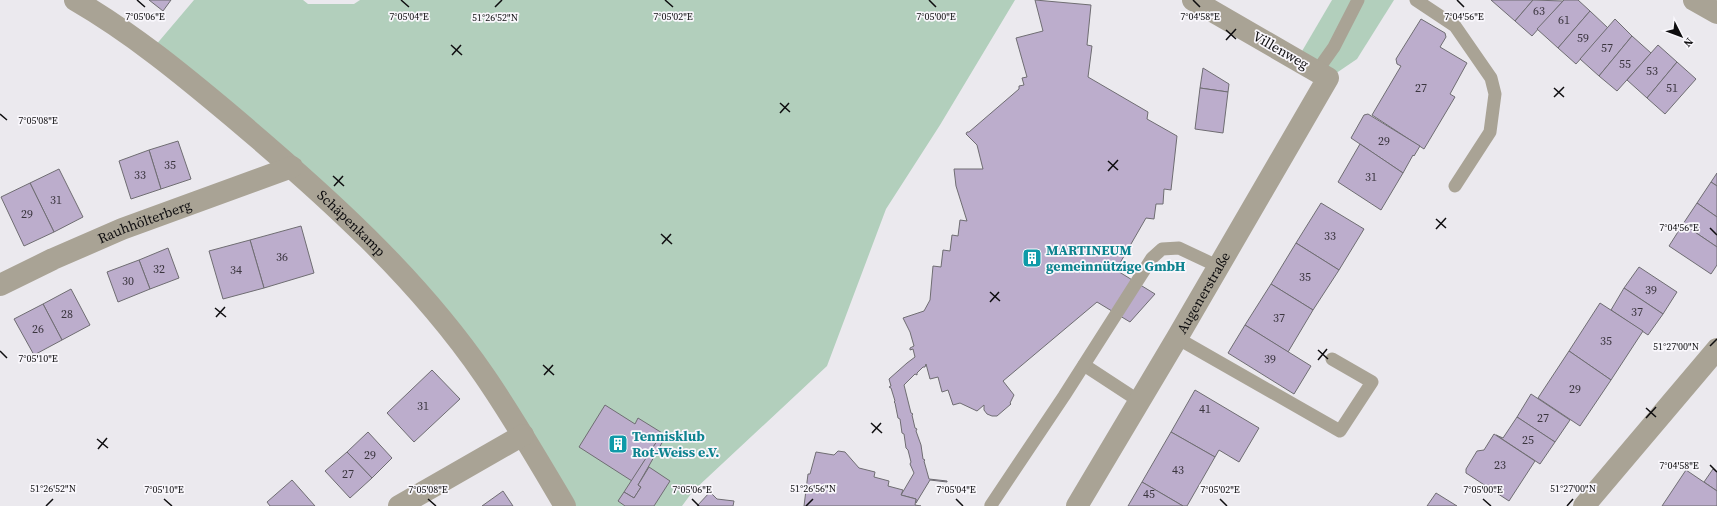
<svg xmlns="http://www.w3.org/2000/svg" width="1717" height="506" font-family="'Source Serif 4',serif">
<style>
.green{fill:#b2cfbc}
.building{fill:#bcadcc;stroke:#6f6d72}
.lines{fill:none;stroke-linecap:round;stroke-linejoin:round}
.service{stroke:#a9a395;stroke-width:13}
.minor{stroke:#a9a395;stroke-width:22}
.ticks{fill:none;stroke:#0e0d0f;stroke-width:1.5}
.labels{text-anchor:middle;stroke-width:3.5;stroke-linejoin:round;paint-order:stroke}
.number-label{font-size:12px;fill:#3a353e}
.street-label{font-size:14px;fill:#0e0d0f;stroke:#f9f7fc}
.culture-label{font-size:14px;font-weight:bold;fill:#0d838f;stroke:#f9f7fc;text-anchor:start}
.ticks-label{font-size:10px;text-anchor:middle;fill:#0e0d0f;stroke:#f9f7fc;stroke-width:3.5;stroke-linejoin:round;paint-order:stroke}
</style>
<rect width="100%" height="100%" fill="#ebe9ee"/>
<g class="green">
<path d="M194,0H303L308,4H354L360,0H1015L940,125L886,209L827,366L693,491L682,506H567L444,320L155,46Z"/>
<path d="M1332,0H1394L1357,59L1329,78L1298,58Z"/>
</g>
<g class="building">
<path d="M149,0H171L163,11Z"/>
<path d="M1035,0L1091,5L1087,45L1092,46L1088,77L1148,112L1147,119L1177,136L1171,190L1164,189L1163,204H1156L1154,219L1146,218L1116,270L1155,294L1130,322L1097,302L1003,381L1014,395L1010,403L1011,404L997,416H992L987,414L984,410V405L977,411L960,403L953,405L948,390L942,392L938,377L930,379L926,364L925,367H923L917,373V375L915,374L904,385L911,413L913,414L912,415L915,428L917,429L916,431L921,445L923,459L925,460L924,461L929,479L947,481V482L930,480L916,503V499L901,495L914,473L910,464L911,462L908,450L906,448L904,434L902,433L900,419L898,418L895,403L894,402L895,401L891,388L889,387L891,386L889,379L907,363L915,357L913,349L910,350V348L914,346L910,332L903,318L924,311L930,300L933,266L941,267L943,250L950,251L952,235L958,236L960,220L967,221L956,186L954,169H983L977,145L966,134L967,132H969L1019,89V86L1024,85L1022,78L1027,77L1016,38L1043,31Z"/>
<path d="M1491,0H1533L1515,21Z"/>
<path d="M1533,0L1563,1L1532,36L1515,21Z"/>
<path d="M1564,0H1578L1590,11L1558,48L1537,29Z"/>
<path d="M1590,11L1608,28L1576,64L1558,48Z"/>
<path d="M1421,19L1445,33L1446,37L1440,47L1467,63L1450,94L1455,97L1424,149L1372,115L1401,66L1397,64L1396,59Z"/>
<path d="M1615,19L1632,36L1599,76L1580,59Z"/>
<path d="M1632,36L1651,53L1617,91L1599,76Z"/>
<path d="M1658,45L1677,62L1647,98L1627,80Z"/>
<path d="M1677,62L1696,79L1665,114L1647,98Z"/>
<path d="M1203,68L1229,84L1228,92L1200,88Z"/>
<path d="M1200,88L1228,92L1223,133L1195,129Z"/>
<path d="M1368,114L1420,146L1414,156L1413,155L1403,173L1351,138L1364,115Z"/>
<path d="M178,141L191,179L161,189L149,150Z"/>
<path d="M1360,144L1403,173L1381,210L1338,182Z"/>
<path d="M149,150L161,189L131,199L119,161Z"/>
<path d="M59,169L83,217L54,232L30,183Z"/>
<path d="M1717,173V186L1711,182Z"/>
<path d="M1711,182L1717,186V217L1697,203Z"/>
<path d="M30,183L54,232L24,246L1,197Z"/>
<path d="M1321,203L1364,229L1339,270L1296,243Z"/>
<path d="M1697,203L1717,217V247L1683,224Z"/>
<path d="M1683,224L1717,247V265L1711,274L1669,246Z"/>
<path d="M301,226L314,273L264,288L250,240Z"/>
<path d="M250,240L264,288L223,299L209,251Z"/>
<path d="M1296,243L1339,270L1313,310L1271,284Z"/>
<path d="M168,248L179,278L150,289L139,260Z"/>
<path d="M139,260L150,289L118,302L107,272Z"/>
<path d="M1639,267L1677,292L1663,314L1624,288Z"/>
<path d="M1271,284L1313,310L1288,352L1245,325Z"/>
<path d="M1624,288L1663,314L1648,335L1611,310Z"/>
<path d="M71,289L90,325L62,340L43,304Z"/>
<path d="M1600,303L1643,331L1611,380L1569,351Z"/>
<path d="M43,304L62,340L34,355L14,319Z"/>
<path d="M1245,325L1311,366L1294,394L1228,353Z"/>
<path d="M1569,351L1611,380L1580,426L1538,398Z"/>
<path d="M432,370L460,399L414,442L387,413Z"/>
<path d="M1195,390L1259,428L1239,462L1219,450L1215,457L1171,432Z"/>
<path d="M1531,394L1570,420L1555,442L1517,417Z"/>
<path d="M605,405L635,424L638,418L667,436L663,441L659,438L632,481L579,447Z"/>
<path d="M1517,417L1555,442L1540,464L1496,435L1503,438Z"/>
<path d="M368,432L392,458L372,478L347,452Z"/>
<path d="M1171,432L1215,457L1187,506H1183L1142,482Z"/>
<path d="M1494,434L1535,461L1509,501L1466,473V469L1477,451L1484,450Z"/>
<path d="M659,438L663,441L638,485L641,487L634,498L624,492Z"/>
<path d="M838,451L845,452L859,468L875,472L874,477L889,481L888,486L903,490L901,495L916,499L915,505L921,506H804L808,474H810L816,452L834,455Z"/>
<path d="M347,452L372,478L350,498L325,471Z"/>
<path d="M649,467L670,481L654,506H625L618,501L624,492L634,498L641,487L638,485Z"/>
<path d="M1713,469L1717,472V491L1704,482Z"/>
<path d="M1686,470L1717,491V506H1662Z"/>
<path d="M292,480L315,506H270L267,502Z"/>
<path d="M1142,482L1183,506H1128Z"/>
<path d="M503,491L513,506H482Z"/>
<path d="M710,492L717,499L734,501L733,506H697Z"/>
<path d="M1436,493L1457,506H1427Z"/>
</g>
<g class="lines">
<g class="service">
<path d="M1416,0L1455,26L1491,78L1495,94L1490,132L1455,186"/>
<path d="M1317,71L1334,47L1358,0"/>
<path d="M1177,338L1340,431L1372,382L1332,359"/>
<path d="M1084,365L1139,401"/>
<path d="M992,506L991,505L1064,396L1152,258L1162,249L1179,248L1217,266"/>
</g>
<g class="minor">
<path id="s1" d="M75,0C132,33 183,75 233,117C324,194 416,276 484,375C513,417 539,462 565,506"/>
<path d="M1694,0L1717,13"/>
<path id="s2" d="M0,285L53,259L122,229L292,167"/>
<path d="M399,506L523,435"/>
<path id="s3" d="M1077,506L1177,338L1328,78L1193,0"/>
<path d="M1584,506L1717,349"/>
</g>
</g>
<path class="ticks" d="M137,0L145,7M401,0L409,7M665,0L673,7M929,0L936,7M1193,0L1200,7M1457,0L1464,7M495,7L502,0M1226,30L1236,39M1226,40L1236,29M451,45L462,55M452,55L461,45M1554,88L1564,97M1554,97L1564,87M780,103L790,112M780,113L789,103M0,114L7,120M1108,161L1118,170M1108,171L1118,160M333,176L344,186M334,186L343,176M1436,219L1446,228M1710,228L1717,235M1436,229L1446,218M661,234L672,244M662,244L671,234M990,292L1000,301M990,302L999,292M215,308L226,317M216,317L225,307M1710,346L1717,339M1318,350L1328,359M0,351L7,358M1318,360L1327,349M543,365L554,375M544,375L553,365M1646,408L1656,417M1646,418L1656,407M871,423L882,433M872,433L881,423M97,439L108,448M98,449L107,438M1710,465L1717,472M164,499L172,506M428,499L436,506M692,499L699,506M956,499L963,506M1220,499L1227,506M1483,499L1491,506M46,506L53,499M806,506L813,499M1567,506L1573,499"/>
<defs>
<symbol id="building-square" viewBox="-11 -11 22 22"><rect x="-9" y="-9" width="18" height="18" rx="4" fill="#0f9aa8" stroke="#f9f7fc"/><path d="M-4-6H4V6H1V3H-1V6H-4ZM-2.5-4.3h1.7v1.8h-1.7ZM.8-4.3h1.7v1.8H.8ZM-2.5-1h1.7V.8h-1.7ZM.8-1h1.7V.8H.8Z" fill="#fff"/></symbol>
</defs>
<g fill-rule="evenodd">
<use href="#building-square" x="1021" y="247" width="22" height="22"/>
<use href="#building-square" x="607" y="433" width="22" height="22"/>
</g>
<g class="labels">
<g class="number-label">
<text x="1539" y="15">63</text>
<text x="1564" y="24">61</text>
<text x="1583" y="42">59</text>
<text x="1607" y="52">57</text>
<text x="1625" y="68">55</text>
<text x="1652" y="75">53</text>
<text x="1421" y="92">27</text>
<text x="1672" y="92">51</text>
<text x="1384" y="145">29</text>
<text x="170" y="169">35</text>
<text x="140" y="179">33</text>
<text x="1371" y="181">31</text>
<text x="56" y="204">31</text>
<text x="27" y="218">29</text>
<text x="1330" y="240">33</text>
<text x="282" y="261">36</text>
<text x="159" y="273">32</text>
<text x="236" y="274">34</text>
<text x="1305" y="281">35</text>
<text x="128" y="285">30</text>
<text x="1651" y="294">39</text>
<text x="1637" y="316">37</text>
<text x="67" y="318">28</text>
<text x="1279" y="322">37</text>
<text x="38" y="333">26</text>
<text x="1606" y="345">35</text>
<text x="1270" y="363">39</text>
<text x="1575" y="393">29</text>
<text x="423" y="410">31</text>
<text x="1205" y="413">41</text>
<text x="1543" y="422">27</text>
<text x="1528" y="444">25</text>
<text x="370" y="459">29</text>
<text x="1500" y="469">23</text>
<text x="1178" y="474">43</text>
<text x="348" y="478">27</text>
<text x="1149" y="498">45</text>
</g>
<g class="street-label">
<text transform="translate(1281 50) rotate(30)" y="5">Villenweg</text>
<text dy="5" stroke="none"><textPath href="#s2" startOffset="158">Rauhhölterberg</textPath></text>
<text dy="5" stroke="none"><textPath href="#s1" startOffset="356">Schäpenkamp</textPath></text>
<text dy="5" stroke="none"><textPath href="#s3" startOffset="248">Augenerstraße</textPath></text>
</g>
<g class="culture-label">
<text x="1046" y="255">MARTINEUM<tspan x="1046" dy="16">gemeinnützige GmbH</tspan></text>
<text x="632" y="441">Tennisklub<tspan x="632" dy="16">Rot-Weiss e.V.</tspan></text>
</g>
</g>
<g class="ticks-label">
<text x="145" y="20">7°05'06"E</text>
<text x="673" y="20">7°05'02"E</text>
<text x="936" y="20">7°05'00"E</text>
<text x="409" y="20">7°05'04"E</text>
<text x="1200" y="20">7°04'58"E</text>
<text x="1464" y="20">7°04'56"E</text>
<text x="495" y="21">51°26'52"N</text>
<text x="38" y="124">7°05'08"E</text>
<text x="1679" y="231">7°04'56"E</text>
<text x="1676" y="350">51°27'00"N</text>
<text x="38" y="362">7°05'10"E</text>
<text x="1679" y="469">7°04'58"E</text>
<text x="53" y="492">51°26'52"N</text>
<text x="813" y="492">51°26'56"N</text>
<text x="1573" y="492">51°27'00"N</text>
<text x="164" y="493">7°05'10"E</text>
<text x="428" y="493">7°05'08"E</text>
<text x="692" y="493">7°05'06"E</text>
<text x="956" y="493">7°05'04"E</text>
<text x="1220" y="493">7°05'02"E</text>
<text x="1483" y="493">7°05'00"E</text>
</g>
<g transform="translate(1681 36) rotate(132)" stroke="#f9f7fc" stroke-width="3" paint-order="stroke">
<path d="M0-3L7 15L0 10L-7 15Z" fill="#0e0d0f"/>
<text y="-6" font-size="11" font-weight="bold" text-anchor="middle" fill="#0e0d0f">N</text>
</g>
</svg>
